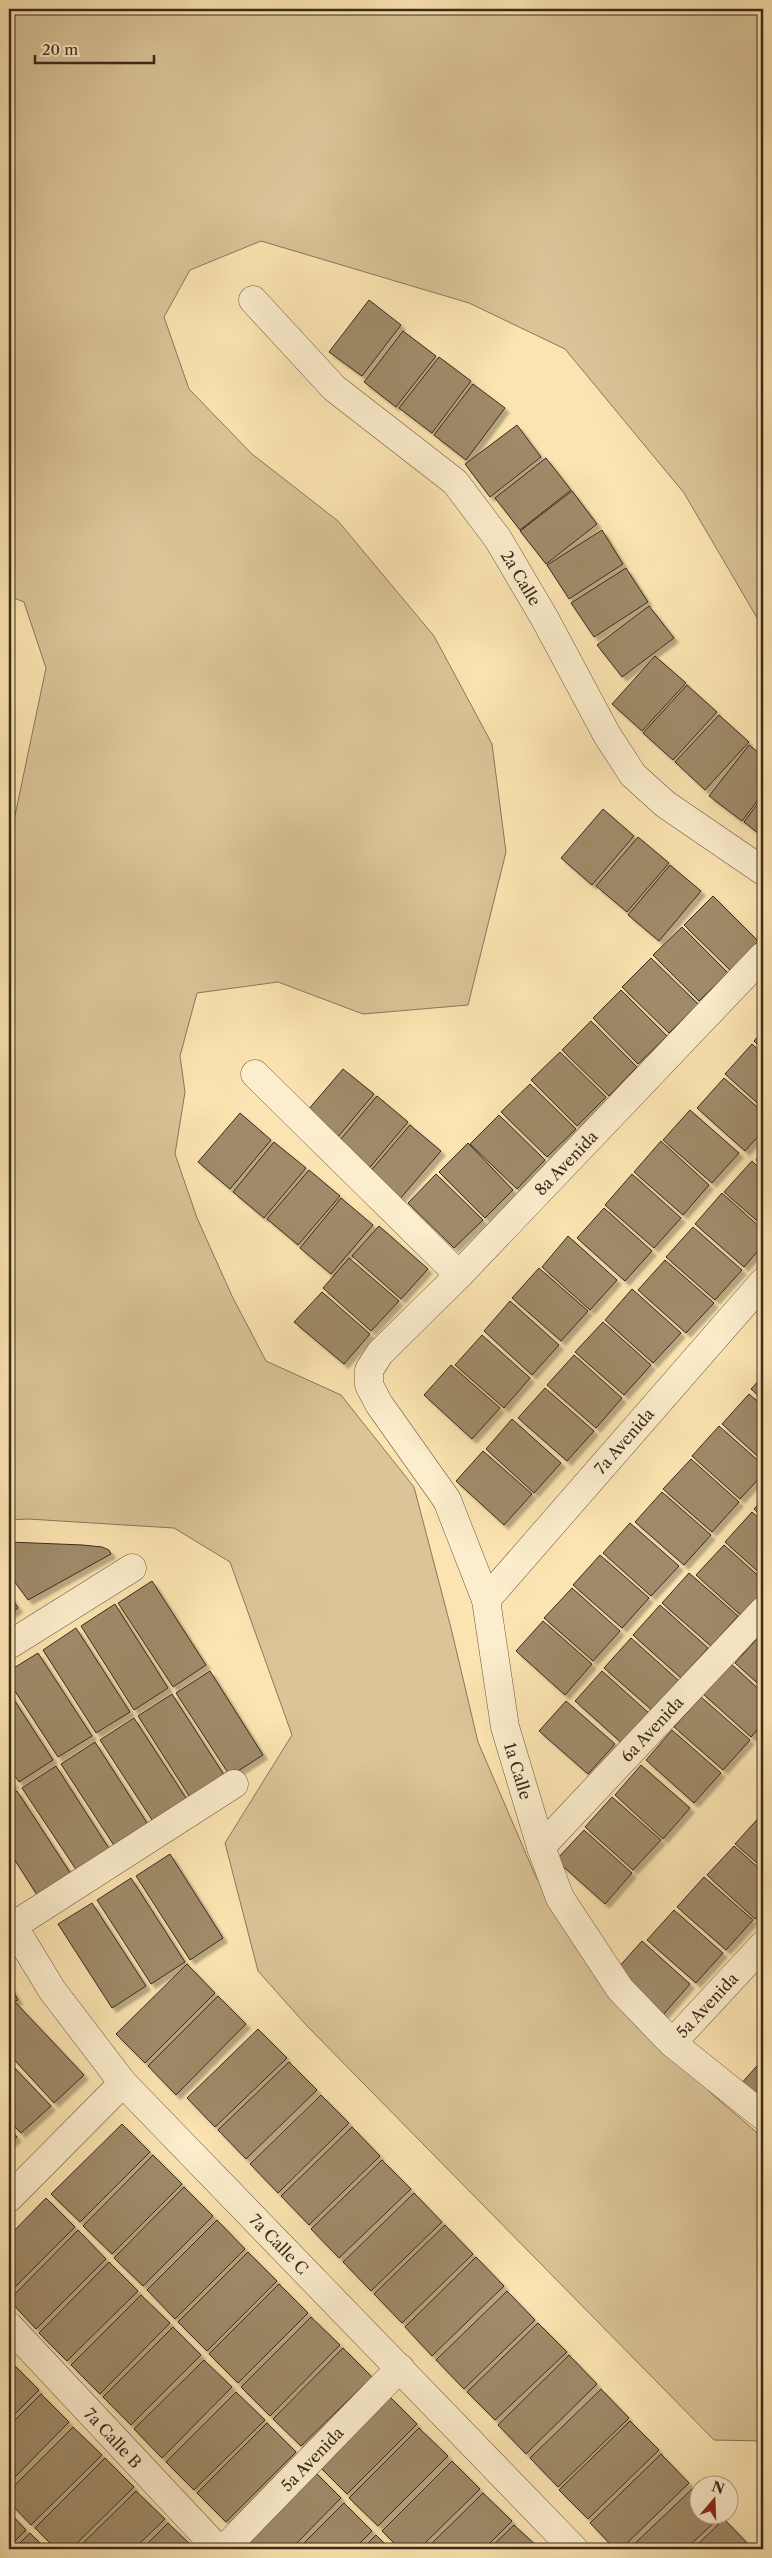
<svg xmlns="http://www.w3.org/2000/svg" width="772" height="2558" font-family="'Libre Caslon Text',serif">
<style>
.green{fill:#dac498;stroke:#8a775a}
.building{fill:#9f8b69;stroke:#3b2a1c;filter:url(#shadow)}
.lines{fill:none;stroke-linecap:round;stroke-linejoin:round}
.street-casing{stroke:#6b5841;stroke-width:29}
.street{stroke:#fcedcc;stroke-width:28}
.labels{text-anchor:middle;stroke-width:4;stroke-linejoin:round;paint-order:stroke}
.street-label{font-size:16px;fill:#3b2a1c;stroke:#fcedcc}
</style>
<defs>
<filter id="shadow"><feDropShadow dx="4.5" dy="4.5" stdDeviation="1" flood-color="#0004"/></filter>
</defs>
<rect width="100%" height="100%" fill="#fbe4b1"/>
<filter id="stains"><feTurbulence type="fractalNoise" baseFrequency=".004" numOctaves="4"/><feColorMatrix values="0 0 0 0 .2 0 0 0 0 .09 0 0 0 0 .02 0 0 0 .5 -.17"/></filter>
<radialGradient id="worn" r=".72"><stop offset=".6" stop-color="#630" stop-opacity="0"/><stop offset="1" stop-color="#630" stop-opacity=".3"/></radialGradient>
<path class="green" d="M9,9H763V628L684,493L565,349L469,303L261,241L190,270L164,317L189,389L252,454L338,521L434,636L492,744L506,852L468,1005L363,1014L278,982L197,993L180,1056L185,1092L175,1154L197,1218L232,1296L266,1361L341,1395L414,1487L451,1628L478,1742L536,1877L605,1987L711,2093L763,2138V2441L714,2440L307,2026L258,1971L225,1843L292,1735L230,1562L174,1528L28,1519L9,1520V844L46,668L24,602L9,596Z"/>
<g class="building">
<path d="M369,300L401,325L362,376L329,352Z"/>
<path d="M403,331L436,356L396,407L364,382Z"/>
<path d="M439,357L471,381L432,433L399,408Z"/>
<path d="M473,384L505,408L466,460L434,435Z"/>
<path d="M517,425L541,457L490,497L465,464Z"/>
<path d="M546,458L571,490L520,530L495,498Z"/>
<path d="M572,491L597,524L546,564L520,531Z"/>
<path d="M602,530L623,564L569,599L547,565Z"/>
<path d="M626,568L648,602L594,637L571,603Z"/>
<path d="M649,606L674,638L622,677L597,645Z"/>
<path d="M655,656L686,683L642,731L612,704Z"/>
<path d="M687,685L717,712L673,760L643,733Z"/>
<path d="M719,715L749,742L705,790L675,762Z"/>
<path d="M749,745L763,756V793L742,821L709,796Z"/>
<path d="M763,796V837L744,822Z"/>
<path d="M603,809L634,836L592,885L561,858Z"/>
<path d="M638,837L669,863L627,912L596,886Z"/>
<path d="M670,865L701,891L659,941L628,915Z"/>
<path d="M713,896L759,942L731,971L684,925Z"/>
<path d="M682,927L728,973L699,1001L653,955Z"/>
<path d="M651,958L698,1004L669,1033L622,987Z"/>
<path d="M621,990L667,1036L638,1064L593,1018Z"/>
<path d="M591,1021L637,1067L609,1096L562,1050Z"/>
<path d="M763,1031V1050L754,1041Z"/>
<path d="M752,1044L763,1054V1108L725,1074Z"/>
<path d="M560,1052L606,1097L577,1126L531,1080Z"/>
<path d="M343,1069L374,1094L332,1144L301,1118Z"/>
<path d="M724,1078L763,1112V1131L745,1151L697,1108Z"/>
<path d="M530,1084L576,1129L547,1157L501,1112Z"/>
<path d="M377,1096L408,1122L366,1172L335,1146Z"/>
<path d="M690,1110L739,1153L712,1183L663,1140Z"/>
<path d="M240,1113L271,1140L230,1189L198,1162Z"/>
<path d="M499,1115L545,1160L517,1189L470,1144Z"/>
<path d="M410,1125L441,1151L399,1200L368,1174Z"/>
<path d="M661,1141L709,1185L683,1215L634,1172Z"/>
<path d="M274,1142L306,1168L264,1218L233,1192Z"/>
<path d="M468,1143L513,1190L485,1218L439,1172Z"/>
<path d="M763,1151V1167L756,1160Z"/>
<path d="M752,1161L763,1172V1226L724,1192Z"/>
<path d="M309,1170L340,1196L298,1245L267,1219Z"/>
<path d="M436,1174L483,1220L454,1248L408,1203Z"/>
<path d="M632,1174L681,1218L654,1248L605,1205Z"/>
<path d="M722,1193L763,1230V1245L744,1267L695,1224Z"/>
<path d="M341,1198L373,1225L331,1274L300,1248Z"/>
<path d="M604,1208L652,1251L625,1281L577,1238Z"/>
<path d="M379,1226L428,1269L401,1299L352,1256Z"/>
<path d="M693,1227L742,1270L715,1300L666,1257Z"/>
<path d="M568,1236L617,1280L590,1310L542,1267Z"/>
<path d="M349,1258L399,1301L371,1331L323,1288Z"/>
<path d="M665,1260L714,1303L686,1333L638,1290Z"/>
<path d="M539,1268L588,1311L561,1341L512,1298Z"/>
<path d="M632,1289L681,1333L653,1363L605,1320Z"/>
<path d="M322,1292L370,1334L344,1364L294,1322Z"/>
<path d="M510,1301L559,1345L532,1375L484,1331Z"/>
<path d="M603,1322L651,1365L624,1395L575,1352Z"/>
<path d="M482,1335L530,1378L504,1408L455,1365Z"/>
<path d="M574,1355L622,1398L596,1428L547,1385Z"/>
<path d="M451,1365L500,1408L472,1439L424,1395Z"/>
<path d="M763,1376V1400L751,1389Z"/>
<path d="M545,1388L594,1431L567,1461L518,1418Z"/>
<path d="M749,1394L763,1406V1461L722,1424Z"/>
<path d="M512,1419L561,1463L534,1493L486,1449Z"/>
<path d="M719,1426L763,1465V1474L740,1499L692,1456Z"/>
<path d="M483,1451L532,1494L504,1525L456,1481Z"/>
<path d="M691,1459L739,1502L712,1532L663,1489Z"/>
<path d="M662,1492L711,1535L684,1565L635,1522Z"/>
<path d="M763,1499V1518L754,1509Z"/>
<path d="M752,1512L763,1522V1576L725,1542Z"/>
<path d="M630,1523L679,1566L651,1596L603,1553Z"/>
<path d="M9,1542L83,1545L102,1547L109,1550L111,1554L28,1600L9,1574Z"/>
<path d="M724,1545L763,1580V1598L745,1619L696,1575Z"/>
<path d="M600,1555L649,1598L622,1628L573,1585Z"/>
<path d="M689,1573L738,1616L711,1646L662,1603Z"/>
<path d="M152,1581L206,1665L173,1687L118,1603Z"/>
<path d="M572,1588L620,1631L593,1661L544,1618Z"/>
<path d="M9,1594L18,1608L9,1615Z"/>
<path d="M115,1604L168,1688L134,1710L81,1626Z"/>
<path d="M660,1605L708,1648L681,1678L633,1635Z"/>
<path d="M543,1621L592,1664L565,1695L516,1651Z"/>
<path d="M76,1628L130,1712L96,1733L43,1650Z"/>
<path d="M762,1633L763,1634V1688L735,1663Z"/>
<path d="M631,1638L679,1681L653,1711L604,1668Z"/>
<path d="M38,1653L92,1736L58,1757L9,1682V1671Z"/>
<path d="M730,1663L763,1693V1723L751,1737L702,1693Z"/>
<path d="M210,1671L263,1755L230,1776L176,1693Z"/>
<path d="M602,1671L651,1715L624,1745L575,1701Z"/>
<path d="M9,1692L53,1760L19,1782L9,1767Z"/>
<path d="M172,1694L226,1778L191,1799L138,1716Z"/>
<path d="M701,1697L750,1740L723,1770L674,1727Z"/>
<path d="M566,1701L615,1744L588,1774L539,1731Z"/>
<path d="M134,1718L188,1801L154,1823L100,1740Z"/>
<path d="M672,1730L721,1773L694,1803L646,1760Z"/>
<path d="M95,1742L149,1826L115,1847L61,1764Z"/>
<path d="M641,1765L690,1808L663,1839L615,1795Z"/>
<path d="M56,1766L110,1850L77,1871L22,1788Z"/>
<path d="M9,1777L14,1785L9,1788Z"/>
<path d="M17,1791L71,1874L37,1895L9,1851V1796Z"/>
<path d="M612,1797L661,1840L633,1870L585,1827Z"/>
<path d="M763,1813V1868L735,1844Z"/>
<path d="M584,1830L632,1873L605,1904L556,1860Z"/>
<path d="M734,1846L763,1872V1910L755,1919L707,1875Z"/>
<path d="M170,1854L223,1938L190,1960L136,1876Z"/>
<path d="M704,1877L753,1920L726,1950L677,1907Z"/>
<path d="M131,1878L185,1962L151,1984L97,1900Z"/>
<path d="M92,1903L146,1986L112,2008L58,1924Z"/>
<path d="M674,1910L723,1953L696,1983L647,1940Z"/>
<path d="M642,1941L690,1984L663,2015L615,1971Z"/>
<path d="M187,1964L215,1993L145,2063L116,2034Z"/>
<path d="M9,1984L18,2000L9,2005Z"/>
<path d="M218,1996L246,2024L176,2095L148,2066Z"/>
<path d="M16,2003L84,2075L54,2103L9,2054V2009Z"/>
<path d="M258,2029L287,2058L215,2127L187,2098Z"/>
<path d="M763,2059V2105L740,2085Z"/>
<path d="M9,2062L51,2106L21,2133L9,2121Z"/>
<path d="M289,2062L317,2090L246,2159L218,2130Z"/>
<path d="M321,2095L349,2123L278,2193L250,2164Z"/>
<path d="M122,2124L150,2152L80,2222L51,2194Z"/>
<path d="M352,2127L380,2156L309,2225L281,2196Z"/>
<path d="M9,2128L17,2137L9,2144Z"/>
<path d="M153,2155L182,2184L112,2254L83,2226Z"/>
<path d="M382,2160L411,2189L339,2258L311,2229Z"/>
<path d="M184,2187L213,2216L143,2286L114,2258Z"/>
<path d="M414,2193L442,2222L371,2291L343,2262Z"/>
<path d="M46,2198L75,2227L9,2293V2236Z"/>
<path d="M217,2220L245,2249L175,2319L147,2290Z"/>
<path d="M445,2225L473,2254L402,2323L374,2294Z"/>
<path d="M78,2230L106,2259L36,2329L9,2300Z"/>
<path d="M248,2252L277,2281L207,2351L178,2322Z"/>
<path d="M476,2257L504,2286L432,2356L405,2327Z"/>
<path d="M109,2262L138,2291L67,2361L39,2333Z"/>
<path d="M279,2284L308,2313L238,2383L209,2354Z"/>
<path d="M507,2291L535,2320L464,2389L436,2360Z"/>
<path d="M141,2295L170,2323L100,2394L71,2365Z"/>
<path d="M311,2317L340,2345L270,2416L241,2387Z"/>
<path d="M538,2323L567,2352L495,2420L467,2392Z"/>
<path d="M173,2327L201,2355L131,2425L103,2397Z"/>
<path d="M343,2348L372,2377L301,2446L273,2419Z"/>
<path d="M569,2355L597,2384L526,2454L498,2425Z"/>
<path d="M204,2360L232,2387L162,2458L134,2429Z"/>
<path d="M10,2361L39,2390L9,2420V2363Z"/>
<path d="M601,2389L629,2418L558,2487L530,2458Z"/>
<path d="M236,2392L265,2420L194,2490L166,2462Z"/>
<path d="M41,2394L69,2422L9,2483V2426Z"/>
<path d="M388,2395L417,2424L347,2494L318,2465Z"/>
<path d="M630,2421L659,2450L588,2519L559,2490Z"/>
<path d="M267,2423L296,2452L226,2522L197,2493Z"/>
<path d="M73,2427L102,2455L31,2525L9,2502V2491Z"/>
<path d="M419,2428L448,2456L378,2526L349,2498Z"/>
<path d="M661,2454L689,2483L621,2549H615L590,2523Z"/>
<path d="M105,2458L134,2487L71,2549H56L35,2528Z"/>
<path d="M452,2461L480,2489L419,2549H400L382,2531Z"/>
<path d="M313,2470L341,2498L291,2549H252L243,2540Z"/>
<path d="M693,2488L700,2494V2516H721L686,2549H629Z"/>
<path d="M136,2491L165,2519L134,2549H77Z"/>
<path d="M483,2493L512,2521L484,2549H426Z"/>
<path d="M344,2503L372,2531L354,2549H298Z"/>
<path d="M9,2512L26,2530L9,2547Z"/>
<path d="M724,2519L752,2548L693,2549Z"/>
<path d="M168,2523L195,2549H142Z"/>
<path d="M514,2525L540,2549H489Z"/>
<path d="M30,2533L46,2549H14Z"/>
<path d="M376,2535L390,2549H362Z"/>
</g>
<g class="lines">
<defs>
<g id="street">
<path d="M253,300L334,388L455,482L498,539L545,619L607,735L633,775L665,804L763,871"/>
<path d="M763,956L459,1275L380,1353L369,1370V1385L379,1404L447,1500L486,1600L505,1727L541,1847L560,1898L620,1989L672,2043L763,2116"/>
<path d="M255,1074L459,1275"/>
<path d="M486,1600L763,1282"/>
<path d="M9,1645L132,1568"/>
<path d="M541,1847L763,1611"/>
<path d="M9,1919L52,1990L123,2083L574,2549"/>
<path d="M13,1926L234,1784"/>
<path d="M672,2043L763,1945"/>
<path d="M9,2198L123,2083"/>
<path d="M9,2326L218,2549"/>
<path d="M224,2549L400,2368"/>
</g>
</defs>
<use href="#street" class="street-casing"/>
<use href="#street" class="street"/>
</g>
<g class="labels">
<g class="street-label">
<text transform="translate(521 578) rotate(59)" y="6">2a Calle</text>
<text transform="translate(566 1163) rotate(-46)" y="6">8a Avenida</text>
<text transform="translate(624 1441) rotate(-49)" y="6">7a Avenida</text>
<text transform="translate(652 1729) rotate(-47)" y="6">6a Avenida</text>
<text transform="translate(518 1771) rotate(73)" y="6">1a Calle</text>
<text transform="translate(707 2005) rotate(-47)" y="6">5a Avenida</text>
<text transform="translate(279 2244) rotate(46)" y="6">7a Calle C</text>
<text transform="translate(113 2438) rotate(47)" y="6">7a Calle B</text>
<text transform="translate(312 2459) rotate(-46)" y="6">5a Avenida</text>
</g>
</g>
<rect width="772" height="2558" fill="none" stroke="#fbe4b1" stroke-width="30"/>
<rect x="10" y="10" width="752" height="2538" fill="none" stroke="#3b2a1c" stroke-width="2.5"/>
<rect x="15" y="15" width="742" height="2528" fill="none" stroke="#3b2a1c"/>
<g transform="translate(714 2500) rotate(19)"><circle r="24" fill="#fcedcc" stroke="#af9f86"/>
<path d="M0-4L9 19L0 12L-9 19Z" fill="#8f2418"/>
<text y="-8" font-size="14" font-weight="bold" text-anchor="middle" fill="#3b2a1c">N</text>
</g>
<path d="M35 55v8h119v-8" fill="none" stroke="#3b2a1c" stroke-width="2.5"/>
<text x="42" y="55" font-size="15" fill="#3b2a1c" stroke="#fcedcc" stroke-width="4" paint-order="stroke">20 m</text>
<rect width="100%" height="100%" filter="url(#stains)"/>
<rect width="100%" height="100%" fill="url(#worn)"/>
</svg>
